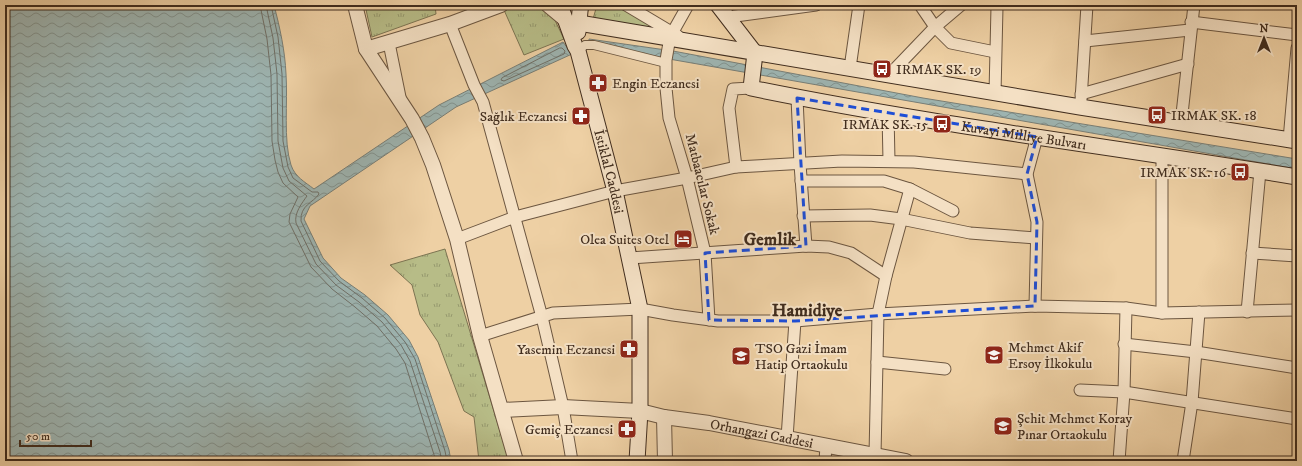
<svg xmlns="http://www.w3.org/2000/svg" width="1302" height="466" font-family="'IM FELL DW Pica',serif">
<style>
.grass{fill:url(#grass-tufts);stroke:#7c7452}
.water{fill:url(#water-waves);stroke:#787e76}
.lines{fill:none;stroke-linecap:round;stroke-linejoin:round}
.shore{stroke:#6f7068;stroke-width:1}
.pedestrian-casing{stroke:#6c5640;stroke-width:10}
.minor-casing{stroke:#6c5640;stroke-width:13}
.tertiary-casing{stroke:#6c5640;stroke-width:16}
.secondary-casing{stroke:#412d1e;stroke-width:17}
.pedestrian{stroke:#f4e0c4;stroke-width:8}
.minor{stroke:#f4e0c4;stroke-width:11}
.tertiary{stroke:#f4e0c4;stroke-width:14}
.secondary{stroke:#f4e0c4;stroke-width:15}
.marked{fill:none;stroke:#1d4ed8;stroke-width:3;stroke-dasharray:8 5;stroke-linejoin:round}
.labels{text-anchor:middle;stroke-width:4;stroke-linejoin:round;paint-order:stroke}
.poi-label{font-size:14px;fill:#412d1e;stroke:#f4e0c4;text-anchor:start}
.street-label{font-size:14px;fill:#412d1e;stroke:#f4e0c4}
.district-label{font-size:18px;font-weight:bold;fill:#412d1e;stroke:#f4e0c4}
</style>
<defs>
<pattern id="grass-tufts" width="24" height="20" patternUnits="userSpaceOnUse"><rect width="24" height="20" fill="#b7bc87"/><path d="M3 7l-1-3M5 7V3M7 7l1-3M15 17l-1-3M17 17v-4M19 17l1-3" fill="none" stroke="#96996e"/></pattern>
<pattern id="water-waves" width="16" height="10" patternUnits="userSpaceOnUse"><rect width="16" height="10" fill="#9db4b1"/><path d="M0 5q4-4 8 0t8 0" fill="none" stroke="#82938f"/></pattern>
</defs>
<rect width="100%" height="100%" fill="#eed0a4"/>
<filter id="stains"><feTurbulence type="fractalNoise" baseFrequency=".005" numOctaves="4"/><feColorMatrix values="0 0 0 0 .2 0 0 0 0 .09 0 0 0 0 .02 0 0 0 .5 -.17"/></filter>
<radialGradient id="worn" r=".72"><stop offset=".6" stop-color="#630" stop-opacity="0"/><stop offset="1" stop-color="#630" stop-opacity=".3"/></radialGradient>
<g class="grass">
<path d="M365,5H435L436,14L372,37Z"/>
<path d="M522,5H542L550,10L564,39L524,55L504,10Z"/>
<path d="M597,5H618L665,29L664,32L593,19Z"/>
<path d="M445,249L509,461H479L474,417L464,411L438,342L420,315L412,285L390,265Z"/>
</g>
<g class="water">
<path d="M5,5H274C280,28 285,51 286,74C288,102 283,140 291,165C295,177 305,182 314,189L439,105L563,42L572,54L456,107L310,206L304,219L323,258L341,278L365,295L388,315L409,340L418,357L449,450L451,461H5Z"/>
<path d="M589,39L673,51L923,98L1297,159V169L589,45Z"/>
</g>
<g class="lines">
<g class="shore">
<path d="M260,5L267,39L271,75L272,141L275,160L278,172L283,183L298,197L290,214L289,222L311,267L332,289L355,307L377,326L396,349L405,363L436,461"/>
<path d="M266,5L273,38L277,74L278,141L283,168L289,181L307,196C302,203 294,213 296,223L316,264L336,285L359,302L382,322L401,345L410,361L440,452L442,461"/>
<path d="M271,5L278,37L282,74L283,141L288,167L293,178L312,192H318L319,194C313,203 300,205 301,221L320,261L339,281L362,298L385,318L405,342L415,359L445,451L447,461"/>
<path d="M560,48H562L565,51L564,54L504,81L501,80L502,78Z"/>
</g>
<defs>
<path id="pedestrian" d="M578,51L585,45H594L666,63"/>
<g id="minor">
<path d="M626,5L678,36"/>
<path d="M688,5L670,37L666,60V88L669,118L687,178L705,253L709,320"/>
<path d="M920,5L935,27L951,43L995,52"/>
<path d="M728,17L816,5"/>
<path d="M1191,22L1297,35"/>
<path d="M450,24L474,85L483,102L542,317L563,407L572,461"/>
<path d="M1085,41L1190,30"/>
<path d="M389,43L400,97"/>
<path d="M850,68L859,5"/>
<path d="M889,75L935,27L961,5"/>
<path d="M995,93L997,7"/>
<path d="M1081,94L1188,64"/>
<path d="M797,98L800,164L806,246"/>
<path d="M1081,100L1087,5"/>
<path d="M888,113L889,161"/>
<path d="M1181,123L1194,5"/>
<path d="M1289,140L1297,48"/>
<path d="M736,167L729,108L733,89L751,88"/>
<path d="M801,181H884L910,189L953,211"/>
<path d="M803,216L870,215L901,219L970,233L1036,238"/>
<path d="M457,239L515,217L615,191L687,178L736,167L842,161L914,162L1027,174"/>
<path d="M1252,253L1297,256"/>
<path d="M630,258L806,246L829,247L851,253L886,276"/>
<path d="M1035,306L1037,222L1027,174L1037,137"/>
<path d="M1247,312L1260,171"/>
<path d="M1162,313V156"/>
<path d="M480,336L553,313L640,309L673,315L718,321H795L878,314L1035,306L1126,308L1162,313L1297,310"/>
<path d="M1124,344L1196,352L1297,368"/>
<path d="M877,362L945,369"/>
<path d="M1080,390L1124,392L1297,419"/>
<path d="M787,438L795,321"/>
<path d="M875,455L878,314L886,276L910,189"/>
<path d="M825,461L826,446"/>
<path d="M1119,461L1124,392L1126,308"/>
<path d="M1183,461L1192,402L1199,312"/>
</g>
<g id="tertiary">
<path d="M355,5L366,49L412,119L422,138L433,165L457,239L480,336L516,461"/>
<path d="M548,5L566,20"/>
<path d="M366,49L450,24L501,5"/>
<path id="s1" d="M502,410L563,407L640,411L664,417L709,423L906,461"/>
<path d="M664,417L665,461"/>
</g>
<g id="secondary">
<path id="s2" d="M560,5L575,46L578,51L615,191L640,309V411L637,461"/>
<path d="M718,5L755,53"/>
<path d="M579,23L1080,107L1297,141"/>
<path d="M578,32L580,11L581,5"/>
<path id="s3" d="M755,53L751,88C932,125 1115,147 1297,177"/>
</g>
</defs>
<use href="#pedestrian" class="pedestrian-casing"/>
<use href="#minor" class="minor-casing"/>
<use href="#tertiary" class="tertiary-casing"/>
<use href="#secondary" class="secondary-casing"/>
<use href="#pedestrian" class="pedestrian"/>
<use href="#minor" class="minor"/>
<use href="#tertiary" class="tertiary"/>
<use href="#secondary" class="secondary"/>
</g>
<path class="marked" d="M797,98L1037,137L1027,174L1037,222L1035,306L795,321L709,320L705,253L806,246Z"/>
<defs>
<symbol id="bus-square" viewBox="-11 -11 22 22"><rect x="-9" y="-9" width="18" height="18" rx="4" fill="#8f2418" stroke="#f4e0c4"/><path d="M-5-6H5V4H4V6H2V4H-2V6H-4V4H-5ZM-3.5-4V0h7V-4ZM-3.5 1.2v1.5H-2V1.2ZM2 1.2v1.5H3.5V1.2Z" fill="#fff"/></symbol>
<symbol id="pharmacy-square" viewBox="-11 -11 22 22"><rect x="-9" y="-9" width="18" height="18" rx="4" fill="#8f2418" stroke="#f4e0c4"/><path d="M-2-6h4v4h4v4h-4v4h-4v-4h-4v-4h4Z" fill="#fff"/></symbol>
<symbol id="hotel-square" viewBox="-11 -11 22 22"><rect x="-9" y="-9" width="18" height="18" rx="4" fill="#8f2418" stroke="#f4e0c4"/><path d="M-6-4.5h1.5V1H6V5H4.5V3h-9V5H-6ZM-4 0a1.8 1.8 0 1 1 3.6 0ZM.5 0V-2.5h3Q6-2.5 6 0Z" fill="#fff"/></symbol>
<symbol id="school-square" viewBox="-11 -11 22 22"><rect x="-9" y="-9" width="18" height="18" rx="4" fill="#8f2418" stroke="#f4e0c4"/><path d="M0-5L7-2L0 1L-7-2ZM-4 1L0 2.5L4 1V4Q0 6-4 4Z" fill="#fff"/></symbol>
</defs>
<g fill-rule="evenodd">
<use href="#bus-square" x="871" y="58" width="22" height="22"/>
<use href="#pharmacy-square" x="587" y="72" width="22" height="22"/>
<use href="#bus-square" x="1146" y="104" width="22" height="22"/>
<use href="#pharmacy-square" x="570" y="105" width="22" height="22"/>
<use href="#bus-square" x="931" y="113" width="22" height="22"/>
<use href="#bus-square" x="1229" y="161" width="22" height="22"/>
<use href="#hotel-square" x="672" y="228" width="22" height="22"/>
<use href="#pharmacy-square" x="618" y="338" width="22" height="22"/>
<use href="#school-square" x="983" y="344" width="22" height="22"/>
<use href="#school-square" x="730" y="345" width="22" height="22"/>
<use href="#school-square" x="992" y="415" width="22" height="22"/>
<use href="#pharmacy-square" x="616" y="418" width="22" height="22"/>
</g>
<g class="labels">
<g class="poi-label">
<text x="896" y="74">IRMAK SK. 19</text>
<text x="612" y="88">Engin Eczanesi</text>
<text x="1171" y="120">IRMAK SK. 18</text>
<text x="567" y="121" text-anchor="end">Sağlık Eczanesi</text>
<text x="928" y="129" text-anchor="end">IRMAK SK. 15</text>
<text x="1226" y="177" text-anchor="end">IRMAK SK. 16</text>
<text x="669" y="244" text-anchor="end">Olea Suites Otel</text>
<text x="1008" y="352">Mehmet Akif<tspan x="1008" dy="16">Ersoy İlkokulu</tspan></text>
<text x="755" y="353">TSO Gazi İmam<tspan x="755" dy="16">Hatip Ortaokulu</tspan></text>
<text x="615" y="354" text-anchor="end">Yasemin Eczanesi</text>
<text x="1017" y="423">Şehit Mehmet Koray<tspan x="1017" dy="16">Pınar Ortaokulu</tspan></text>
<text x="613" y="434" text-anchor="end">Gemiç Eczanesi</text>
</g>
<g class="street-label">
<text dy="5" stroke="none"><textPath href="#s3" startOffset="312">Kuvayi Milliye Bulvarı</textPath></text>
<text dy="5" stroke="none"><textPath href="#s2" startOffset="174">İstiklal Caddesi</textPath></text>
<text transform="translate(703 184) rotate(76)" y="5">Matbaacılar Sokak</text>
<text dy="5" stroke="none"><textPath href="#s1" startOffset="262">Orhangazi Caddesi</textPath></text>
</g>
<g class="district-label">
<text x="770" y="245">Gemlik</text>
<text x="807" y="316">Hamidiye</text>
</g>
</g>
<rect width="1302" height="466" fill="none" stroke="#eed0a4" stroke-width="20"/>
<rect x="6" y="6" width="1290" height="454" fill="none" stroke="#412d1e" stroke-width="2"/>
<rect x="10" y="10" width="1282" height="446" fill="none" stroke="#412d1e"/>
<g transform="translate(1264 38)" stroke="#f4e0c4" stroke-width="3" paint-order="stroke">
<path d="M0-3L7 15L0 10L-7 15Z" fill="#412d1e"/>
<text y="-6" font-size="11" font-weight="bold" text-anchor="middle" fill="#412d1e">N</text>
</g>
<path d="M20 440v6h71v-6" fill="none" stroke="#412d1e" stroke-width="2"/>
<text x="26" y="440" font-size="12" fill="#412d1e" stroke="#f4e0c4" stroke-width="3" paint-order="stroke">50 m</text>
<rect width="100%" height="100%" filter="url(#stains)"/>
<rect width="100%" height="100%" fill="url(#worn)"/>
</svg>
